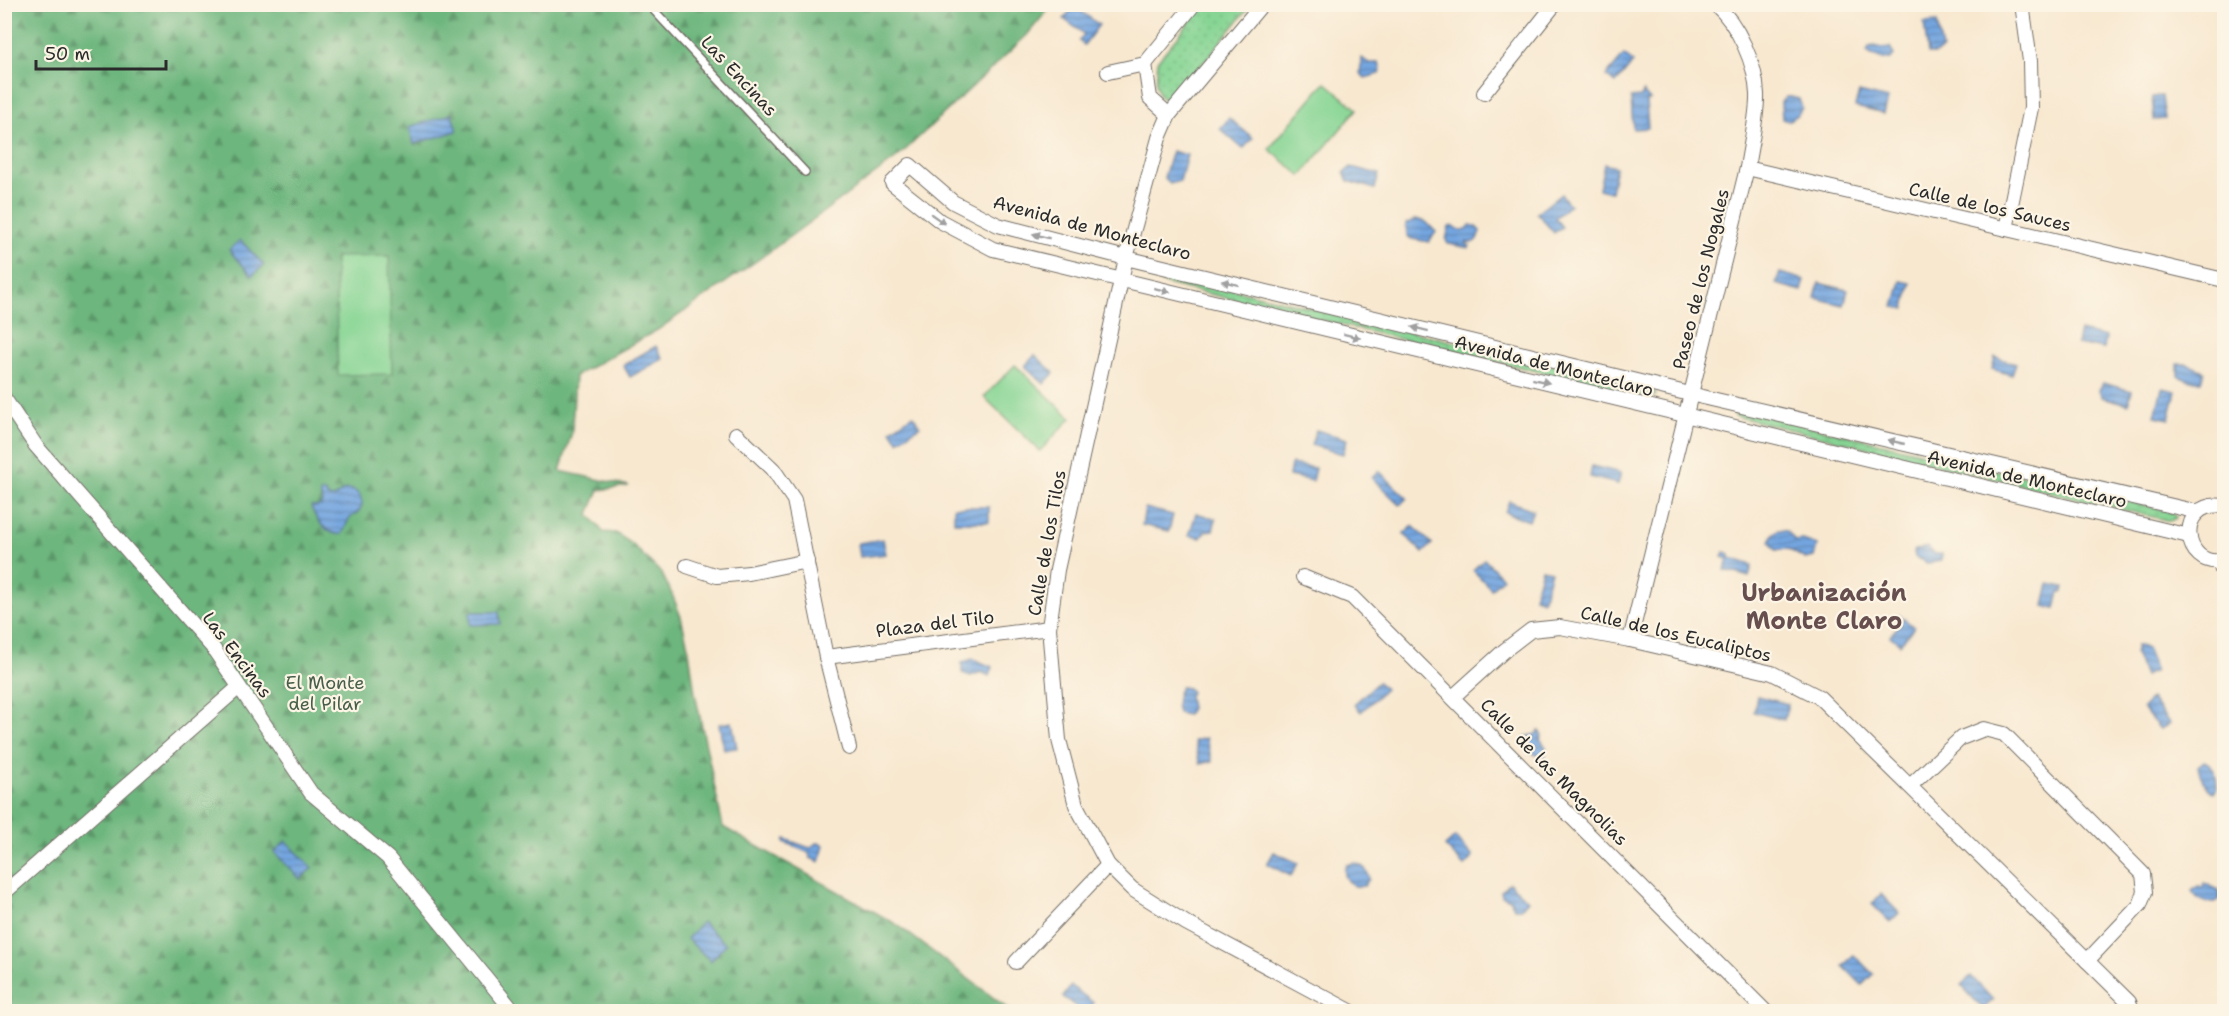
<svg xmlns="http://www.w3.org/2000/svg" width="2229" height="1016" font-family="'Shantell Sans',sans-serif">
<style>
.green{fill:url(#green-dots);stroke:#598060;stroke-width:1.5}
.forest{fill:url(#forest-firs);stroke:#4c7054;stroke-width:1.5}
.pitch{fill:#87d594;stroke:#598060;stroke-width:1.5}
.water{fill:url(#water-rules);stroke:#506886;stroke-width:1.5}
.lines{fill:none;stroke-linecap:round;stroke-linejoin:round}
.lane-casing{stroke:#736d65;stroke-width:10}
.street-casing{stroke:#736d65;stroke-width:16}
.lane{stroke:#fff;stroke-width:7}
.street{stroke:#fff;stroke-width:14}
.oneway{fill:#a0a0a0}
.labels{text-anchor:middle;stroke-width:4.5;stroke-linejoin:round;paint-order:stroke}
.street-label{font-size:18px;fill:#2b2b2b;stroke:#fcf5e5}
.park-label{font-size:18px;fill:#475e4a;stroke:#fcf5e5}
.district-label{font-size:24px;font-weight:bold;fill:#674f4f;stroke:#fcf5e5}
</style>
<defs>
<pattern id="green-dots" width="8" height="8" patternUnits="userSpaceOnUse" patternTransform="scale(1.5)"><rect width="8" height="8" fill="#87d594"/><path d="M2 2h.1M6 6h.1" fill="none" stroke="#75b780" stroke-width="1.8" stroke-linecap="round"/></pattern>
<pattern id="forest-firs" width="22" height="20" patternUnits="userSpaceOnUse" patternTransform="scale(1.5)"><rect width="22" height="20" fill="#6db67e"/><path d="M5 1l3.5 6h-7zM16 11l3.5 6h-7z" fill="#5a9467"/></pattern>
<pattern id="water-rules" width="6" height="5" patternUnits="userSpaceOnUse" patternTransform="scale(1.5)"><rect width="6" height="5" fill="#75a6e0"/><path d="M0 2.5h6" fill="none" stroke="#6087b6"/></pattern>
</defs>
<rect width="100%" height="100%" fill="#fcf5e5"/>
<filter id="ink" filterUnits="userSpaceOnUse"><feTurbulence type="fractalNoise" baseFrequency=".0167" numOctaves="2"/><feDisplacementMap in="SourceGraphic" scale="12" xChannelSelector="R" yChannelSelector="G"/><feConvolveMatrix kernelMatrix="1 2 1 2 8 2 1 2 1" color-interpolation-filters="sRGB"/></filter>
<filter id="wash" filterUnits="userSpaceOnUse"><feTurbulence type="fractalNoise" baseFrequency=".008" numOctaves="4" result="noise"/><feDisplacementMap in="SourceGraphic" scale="24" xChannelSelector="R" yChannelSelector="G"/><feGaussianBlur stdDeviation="1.35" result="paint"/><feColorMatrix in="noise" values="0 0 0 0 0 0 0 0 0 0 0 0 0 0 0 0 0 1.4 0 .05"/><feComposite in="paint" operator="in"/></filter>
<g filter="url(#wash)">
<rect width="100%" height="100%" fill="#f8e8d0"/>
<g class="green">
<path d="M1204,5H1251L1169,104L1159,95L1156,82L1158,60Z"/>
<path d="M1164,273L1653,389L1656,395L1651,398L1163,283L1158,277Z"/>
<path d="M1736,409L2173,512L2176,518L2170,521L1735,416Z"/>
</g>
<path class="forest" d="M5,5H1052L1027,35L898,157L765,255L659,329L575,376L572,432L560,471L629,486L599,490L589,514L603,532L616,533L632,544L662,574L672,594L681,617L689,651L695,693L723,827L896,924L1011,1011L5,1012Z"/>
<g class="pitch">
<path d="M1325,82L1357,109L1301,176L1269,149Z"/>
<path d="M389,256L392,374L338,375L335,257Z"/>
<path d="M1015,365L1071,418L1040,451L984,397Z"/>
</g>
<g class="water">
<path d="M1074,6L1099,25L1084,45L1079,41L1084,34L1064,19Z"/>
<path d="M1937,22L1942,50L1935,54H1928L1924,23Z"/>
<path d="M1874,46L1882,48L1890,47L1894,55L1891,59C1882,61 1875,57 1867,52L1869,47Z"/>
<path d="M1624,55L1633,62L1616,83L1606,76Z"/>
<path d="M1362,58L1369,63H1379L1381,71L1380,74L1365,78L1360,73Z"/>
<path d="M1643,92L1650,100L1646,101L1648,128L1633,129L1631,98L1641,97Z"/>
<path d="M1859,92L1888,99L1884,114L1855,107Z"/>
<path d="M1787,96L1799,99L1802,108L1798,114L1788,121L1782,119L1781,102Z"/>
<path d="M2162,96L2165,119L2154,120L2152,97Z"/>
<path d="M452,114L457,131L414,144L409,127Z"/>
<path d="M1229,118L1253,138L1243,149L1220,129Z"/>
<path d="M1172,151L1187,155L1180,181L1170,184L1164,177Z"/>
<path d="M1604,164L1616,167L1611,192L1599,189Z"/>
<path d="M1351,167L1379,174L1375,189L1348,181L1344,173Z"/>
<path d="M1561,194L1570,205L1555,218L1562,227L1554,233L1537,213Z"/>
<path d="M1416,219L1426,222L1436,232L1429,242L1412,239L1407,236L1406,224Z"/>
<path d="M1470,225L1475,226L1480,231C1478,238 1476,245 1467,242V244L1470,246L1469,248L1448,244L1446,240L1449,227L1452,226L1462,231L1467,230Z"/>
<path d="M240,240L264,265L252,276L229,250Z"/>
<path d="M1780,273L1805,280L1802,291L1776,284Z"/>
<path d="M1901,281L1911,283L1905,309L1894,307Z"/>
<path d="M1819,283L1848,290L1844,305L1815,298Z"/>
<path d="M2080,331L2106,337L2104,349L2077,344Z"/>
<path d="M656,346L663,359L630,377L623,365Z"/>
<path d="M1035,355L1054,373L1044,384L1025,366Z"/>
<path d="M1995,357L2016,364L2012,375L1992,369Z"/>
<path d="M2178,364H2187L2204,371L2201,381H2190L2178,376Z"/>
<path d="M2103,383L2132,391L2128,404L2102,397L2099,390Z"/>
<path d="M2162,388L2176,391L2169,419L2155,416Z"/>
<path d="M913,415L920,426L898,441L891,430Z"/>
<path d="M1316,430L1347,439L1343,454L1311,445Z"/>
<path d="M1291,464L1315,468L1312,481L1289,476Z"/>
<path d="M1592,466L1621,473L1618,484L1590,477Z"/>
<path d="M1379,471L1407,498L1400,505L1372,478Z"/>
<path d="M346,489C356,489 362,495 362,505L359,511L349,519L342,534C327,536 315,519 311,506L316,507L321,505L322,501L320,493L325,492L328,497L333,498Z"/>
<path d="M1509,501L1533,510L1529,521L1505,512Z"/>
<rect x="954" y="507" width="35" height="15"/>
<path d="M1145,508L1173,515L1169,531L1142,525Z"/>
<path d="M1196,513L1216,519L1213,530L1205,531L1201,538L1189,536Z"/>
<path d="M1413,526L1432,544L1423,553L1404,534Z"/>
<path d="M1778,530L1787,531L1795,541L1803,540L1817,545L1814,557L1805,559L1788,549L1776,550L1770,542L1773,534Z"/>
<path d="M883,539L886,554L860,557L858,543Z"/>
<path d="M1927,547L1935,554H1942L1941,561L1927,563L1915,557L1914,550Z"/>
<path d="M1724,552L1730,554V558L1752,565L1749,577L1725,570L1728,559L1722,557Z"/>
<path d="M1484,559L1503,578L1491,589L1473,570Z"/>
<path d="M1542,569L1551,571L1543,600L1534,597Z"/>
<path d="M2049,584L2064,587L2063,592H2059L2055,609L2044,606Z"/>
<path d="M470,612H499L500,624L470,625Z"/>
<path d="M1899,615L1914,627L1900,644L1890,636L1901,623L1896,618Z"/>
<path d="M2137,645L2146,648L2156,671L2144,676L2135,654Z"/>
<path d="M973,659L992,667L989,676L981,672L971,676L962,673V662Z"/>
<path d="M1378,682L1385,689L1361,712L1354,704Z"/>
<path d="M1181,687L1188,688L1191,692L1189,696L1191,708L1187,715L1178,713C1175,705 1176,695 1181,687Z"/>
<path d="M1757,696L1788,704L1784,720L1754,712Z"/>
<path d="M2151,699L2170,724L2160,729L2142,708Z"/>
<path d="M732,722L737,748L724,750L719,724Z"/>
<path d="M1539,730L1542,735L1540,739L1546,747L1545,758L1534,754L1526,746L1525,737L1536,734Z"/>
<path d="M1206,738L1212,761L1200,764L1194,741Z"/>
<path d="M2204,761C2215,765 2217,778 2217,788L2214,793C2206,789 2199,774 2198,766Z"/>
<path d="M1455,837L1473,857L1464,866L1445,846Z"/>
<path d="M785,839L810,848L816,843H821L824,845L820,862L810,858L809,853L784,842Z"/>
<path d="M286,841L312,868L300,879L274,852Z"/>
<path d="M1274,852L1298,863L1291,876L1267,864Z"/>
<path d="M1354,863C1363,865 1368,870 1369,879L1364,886H1354C1347,881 1342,875 1346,865Z"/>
<path d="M1509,883L1528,900L1521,908H1514L1510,899L1502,896L1501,891Z"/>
<path d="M2204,883L2217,889L2221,897C2213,907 2198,902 2192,891L2198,886L2203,887Z"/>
<path d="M1881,894L1899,913L1890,922L1872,904Z"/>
<path d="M702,922L726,944L711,961L687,939Z"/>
<path d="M1854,955L1873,974L1862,985L1843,966Z"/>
<path d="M1971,976L1993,1000L1983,1009L1961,985Z"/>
<path d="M1071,986L1094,1003L1087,1011H1082L1063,997Z"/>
</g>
</g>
<g filter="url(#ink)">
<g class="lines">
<defs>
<path id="lane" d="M648,4L805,172"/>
<g id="street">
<path d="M1262,4L1169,115L1159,138L1126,258L1057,570L1049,628L1059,740L1076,805L1108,865L1132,889L1186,923L1352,1012"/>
<path d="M1145,64L1150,98L1169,115"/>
<path d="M1108,72L1145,64L1194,4"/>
<path d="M1484,93L1555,4"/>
<path d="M1747,168L2224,280"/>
<path d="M2006,229L2031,108L2030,61L2022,4"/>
<path d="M4,398L36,446L213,648L311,793L388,858L514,1012"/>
<path d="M736,434L773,469L794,500L826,657L849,748"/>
<path d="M2224,506C2174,499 2182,571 2224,560"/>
<path d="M2189,536L993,249L940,221L892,183L910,165L953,202L998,225L1126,258L1690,394L2198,512"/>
<path d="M2219,561L2224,576"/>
<path d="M687,566L717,576L749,573L807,561"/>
<path d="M1303,577L1352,597L1766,1012"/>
<path d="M1630,640L1747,168C1750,147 1758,114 1757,94C1756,64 1738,24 1715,4"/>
<path d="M826,657L1049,628"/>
<path d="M1453,697L1505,650L1531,630L1560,627L1630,640L1772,673L1819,697L2129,1002L2133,1012"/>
<path d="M1910,786L1961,738L1984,729L2004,734L2143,874L2145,892L2140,905L2087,961"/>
<path d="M4,893L239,687"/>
<path d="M1016,962L1108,865"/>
</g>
</defs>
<use href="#lane" class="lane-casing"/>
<use href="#street" class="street-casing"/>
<use href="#lane" class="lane"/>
<use href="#street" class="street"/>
</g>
<defs><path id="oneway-solid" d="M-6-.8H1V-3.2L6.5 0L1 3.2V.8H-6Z" transform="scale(1.5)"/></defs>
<g class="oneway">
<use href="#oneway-solid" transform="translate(938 219) rotate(35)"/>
<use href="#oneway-solid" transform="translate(1041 236) rotate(-165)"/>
<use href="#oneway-solid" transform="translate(1230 283) rotate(-166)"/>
<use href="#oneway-solid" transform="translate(1162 290) rotate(14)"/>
<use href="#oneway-solid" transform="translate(1420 329) rotate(-166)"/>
<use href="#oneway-solid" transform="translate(1352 336) rotate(14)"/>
<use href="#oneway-solid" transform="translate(1541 381) rotate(14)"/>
<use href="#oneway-solid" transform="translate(1896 442) rotate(-167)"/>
</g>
</g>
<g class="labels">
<g class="street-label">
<text transform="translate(739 76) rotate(47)" y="6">Las Encinas</text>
<text transform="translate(1990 207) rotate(13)" y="6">Calle de los Sauces</text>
<text transform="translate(1092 228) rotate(15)" y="6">Avenida de Monteclaro</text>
<text transform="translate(1701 279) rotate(-76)" y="6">Paseo de los Nogales</text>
<text transform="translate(1554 366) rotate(14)" y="6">Avenida de Monteclaro</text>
<text transform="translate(2027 479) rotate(13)" y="6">Avenida de Monteclaro</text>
<text transform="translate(1047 543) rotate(-80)" y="6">Calle de los Tilos</text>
<text transform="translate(935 624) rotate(-7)" y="6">Plaza del Tilo</text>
<text transform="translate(1676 634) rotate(13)" y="6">Calle de los Eucaliptos</text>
<text transform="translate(237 655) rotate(53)" y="6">Las Encinas</text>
<text transform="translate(1554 772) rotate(45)" y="6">Calle de las Magnolias</text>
</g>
<g class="park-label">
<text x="325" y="689">El Monte<tspan x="325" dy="21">del Pilar</tspan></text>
</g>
<g class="district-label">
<text x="1824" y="601">Urbanización<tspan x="1824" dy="28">Monte Claro</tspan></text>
</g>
</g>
<rect width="2229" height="1016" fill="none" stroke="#fcf5e5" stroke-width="24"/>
<path d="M36 60v9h130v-9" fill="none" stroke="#2b2b2b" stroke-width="3"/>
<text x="45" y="60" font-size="18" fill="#2b2b2b" stroke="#fcf5e5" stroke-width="4.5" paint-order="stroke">50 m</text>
</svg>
